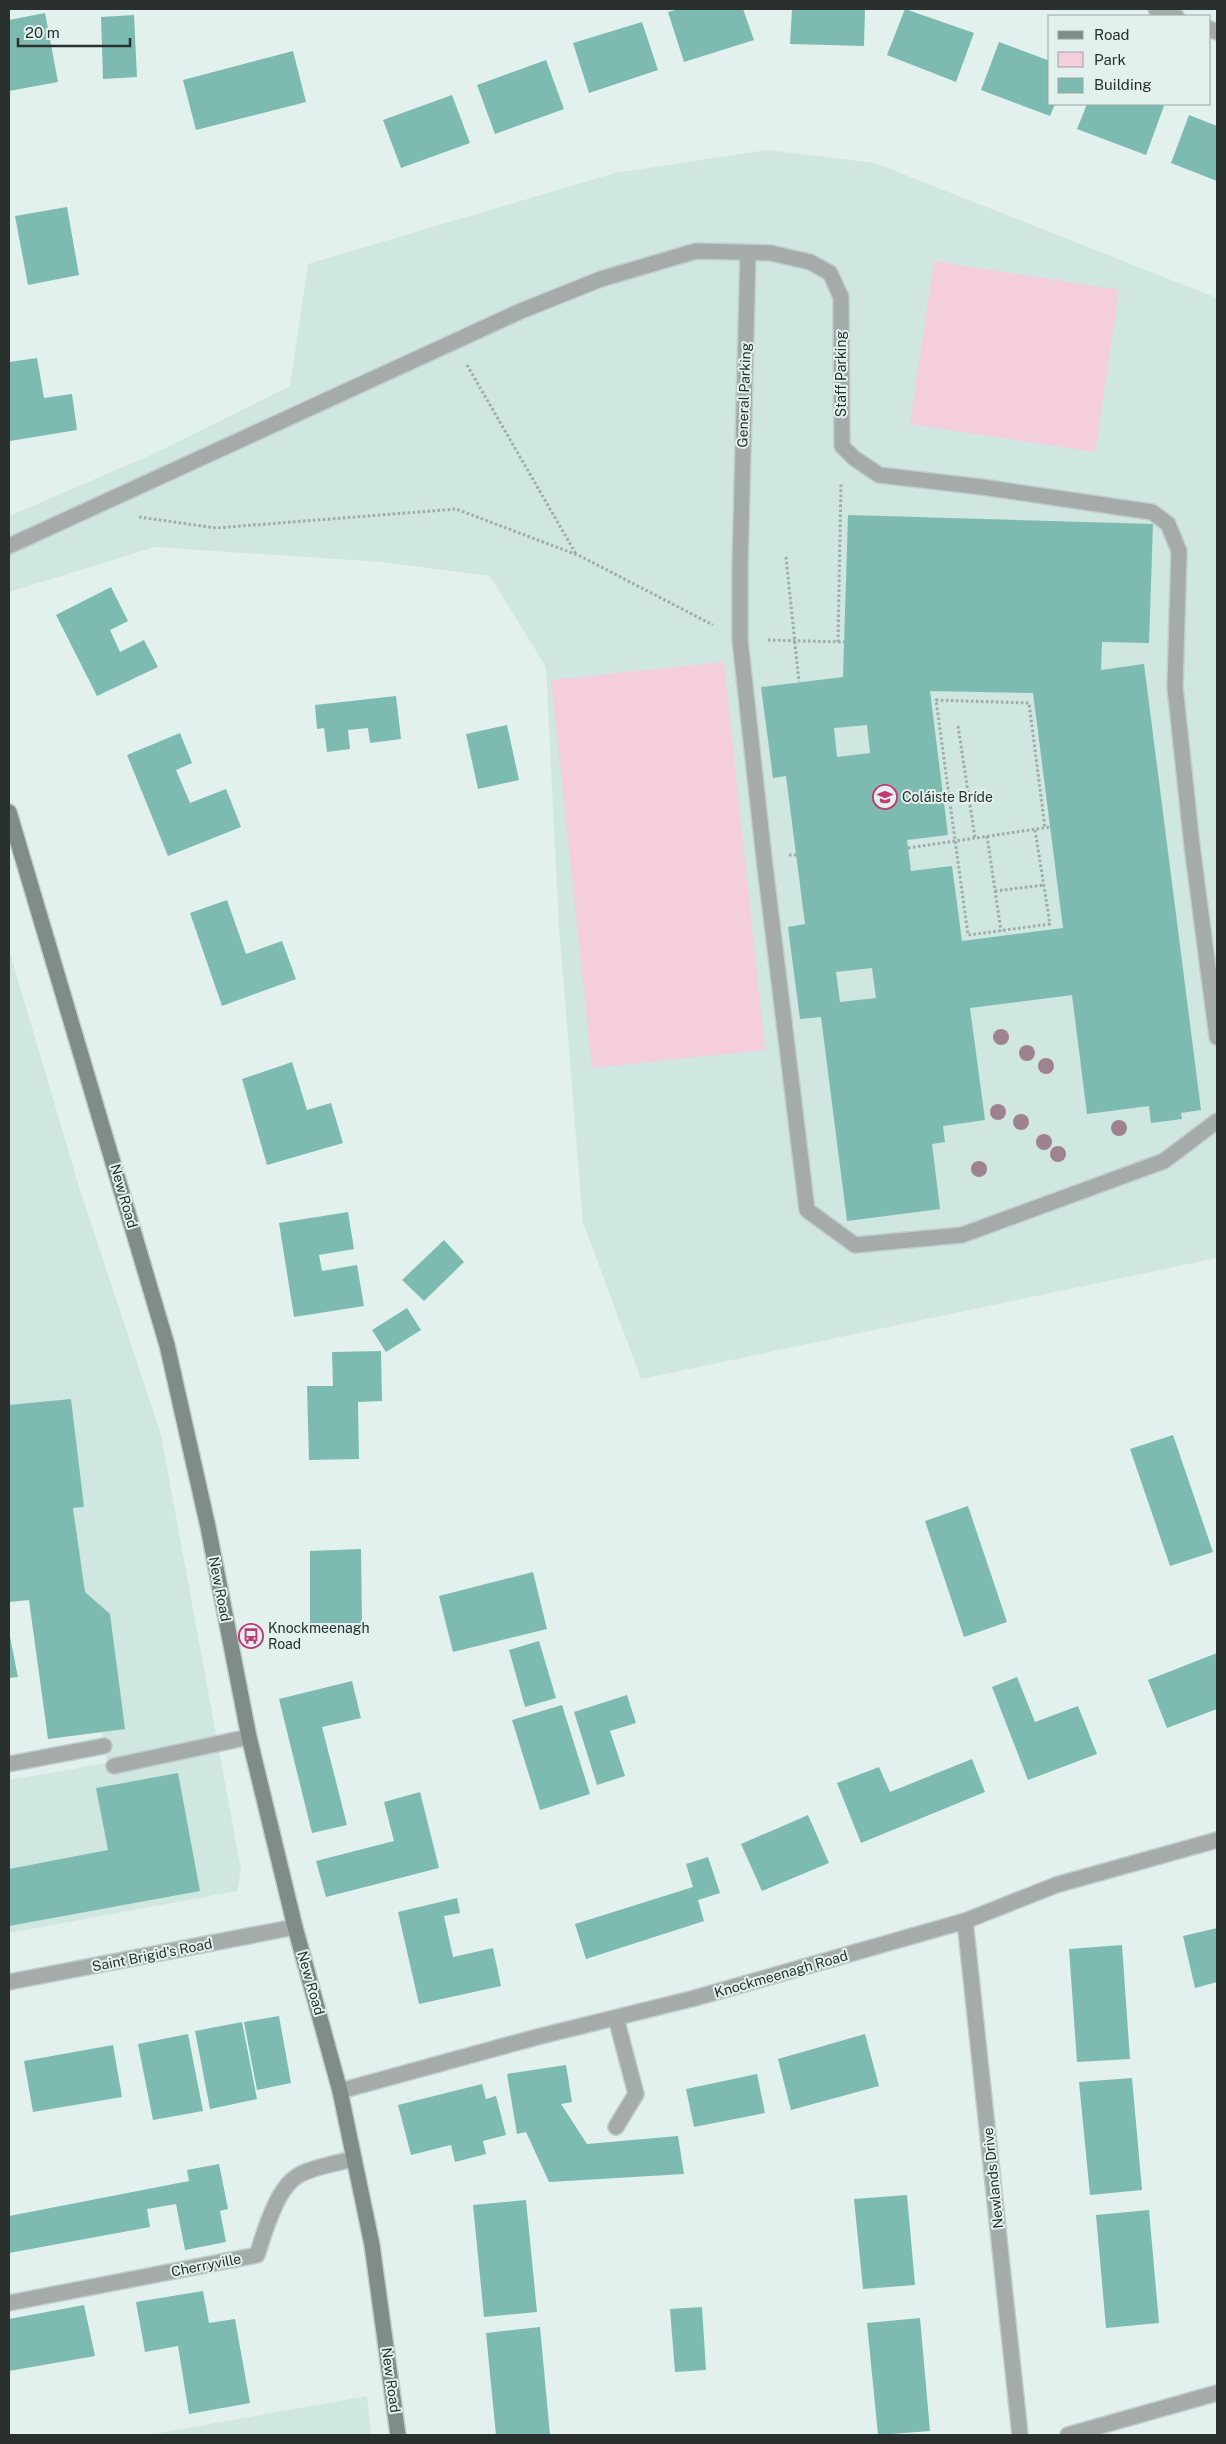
<svg xmlns="http://www.w3.org/2000/svg" width="1226" height="2444" font-family="'Public Sans',sans-serif">
<style>
.built{fill:#cfe6e1}
.green{fill:#f4ceda}
.building{fill:#7dbbb0;fill-rule:evenodd}
.lines{fill:none;stroke-linecap:round;stroke-linejoin:round}
.lane-casing{stroke:#c1cecb;stroke-width:18}
.street-casing{stroke:#c1cecb;stroke-width:18}
.secondary-casing{stroke:#c1cecb;stroke-width:18}
.path{stroke:#a0aba9;stroke-width:3;stroke-dasharray:2.5 2.5;stroke-linecap:butt}
.lane{stroke:#a4aba9;stroke-width:15}
.street{stroke:#a4aba9;stroke-width:15}
.secondary{stroke:#818b89;stroke-width:15}
.tree{fill:#9e828f}
.labels{text-anchor:middle;stroke-width:4;stroke-linejoin:round;paint-order:stroke}
.street-label{font-size:14px;fill:#2a302e;stroke:#e2f1ee}
.poi-label{font-size:14px;fill:#2a302e;stroke:#e2f1ee;text-anchor:start}
</style>
<rect width="100%" height="100%" fill="#e2f1ee"/>
<g class="built">
<path d="M768,150L875,163L1217,298V1258L641,1379L583,1222L559,927L546,667L490,576L382,562L155,547L9,592V516L153,454L290,386L308,264L615,173Z"/>
<path d="M9,950L80,1190L161,1435L241,1870L237,1891L9,1933V1780L107,1763L102,1732L48,1739L29,1600L9,1602Z"/>
<path d="M367,2396L371,2435H149Z"/>
</g>
<g class="green">
<path d="M934,261L1119,290L1095,452L910,424Z"/>
<path d="M724,662L765,1050L592,1068L551,680Z"/>
</g>
<g class="building">
<path d="M680,9H743L754,40L684,62L668,12Z"/>
<path d="M792,9H865L864,46L790,44Z"/>
<path d="M905,9L974,33L956,82L887,55Z"/>
<path d="M45,13L58,82L9,91V20Z"/>
<path d="M134,15L137,77L103,79L101,17Z"/>
<path d="M642,22L658,70L589,93L573,43Z"/>
<path d="M999,42L1050,61V104H1055L1050,116L981,90Z"/>
<path d="M293,51L306,102L196,130L183,80Z"/>
<path d="M546,60L564,109L495,134L477,85Z"/>
<path d="M452,95L470,143L401,168L383,120Z"/>
<path d="M1087,104H1157L1164,106L1146,155L1077,129Z"/>
<path d="M1189,115L1217,126V181L1171,163Z"/>
<path d="M67,207L79,275L28,285L15,216Z"/>
<path d="M37,358L44,398L72,394L77,430L10,441L9,362Z"/>
<path d="M848,515L1153,524L1149,643L1102,642L1101,670L1144,664L1201,1110L1181,1113L1182,1119L1151,1123L1149,1106L1087,1114L1072,995L970,1008L985,1120L943,1126L945,1142L932,1144L940,1209L847,1221L821,1017L800,1019L788,927L805,924L786,776L773,778L761,687L843,677ZM930,691L1033,693L1063,928L962,941L952,866L911,871L907,840L948,835ZM867,725L870,753L837,757L834,728ZM872,968L876,998L840,1002L836,972Z"/>
<path d="M111,587L128,621L110,630L120,652L144,640L158,667L97,696L56,615Z"/>
<path d="M396,696L401,739L370,743L368,728L348,730L350,749L327,752L324,728L317,729L315,705Z"/>
<path d="M507,725L519,780L478,789L466,734Z"/>
<path d="M180,733L192,763L176,770L190,803L226,789L241,827L168,856L127,755Z"/>
<path d="M227,900L246,954L282,941L296,979L222,1006L190,913Z"/>
<path d="M292,1062L307,1110L331,1103L343,1143L267,1165L242,1079Z"/>
<path d="M348,1212L354,1249L319,1255L322,1271L357,1265L364,1306L294,1317L279,1223Z"/>
<path d="M444,1240L464,1262L424,1301L402,1280Z"/>
<path d="M407,1308L421,1330L386,1352L372,1330Z"/>
<path d="M381,1351L382,1401L358,1402L359,1459L309,1460L307,1386H333L332,1352Z"/>
<path d="M71,1399L84,1507L73,1508L85,1592L110,1614L125,1729L48,1739L29,1600L9,1602V1405Z"/>
<path d="M1173,1435L1213,1552L1170,1566L1130,1449Z"/>
<path d="M968,1506L1007,1622L964,1637L925,1521Z"/>
<path d="M361,1549L362,1623H310V1551Z"/>
<path d="M533,1572L547,1629L453,1652L439,1596Z"/>
<path d="M9,1632L18,1677L9,1678Z"/>
<path d="M539,1641L556,1698L525,1707L509,1650Z"/>
<path d="M1217,1653V1709L1167,1728L1148,1680Z"/>
<path d="M1017,1677L1035,1722L1078,1706L1097,1754L1028,1780L992,1687Z"/>
<path d="M352,1681L361,1718L322,1727L347,1825L312,1833L279,1699Z"/>
<path d="M627,1695L636,1723L610,1731L625,1776L597,1785L574,1712Z"/>
<path d="M562,1705L590,1794L540,1810L512,1720Z"/>
<path d="M972,1759L985,1792L861,1843L837,1783L879,1767L890,1792Z"/>
<path d="M178,1773L200,1891L9,1926V1869L108,1850L96,1788Z"/>
<path d="M420,1792L439,1868L326,1897L316,1861L394,1841L384,1802Z"/>
<path d="M808,1815L829,1863L762,1891L741,1844Z"/>
<path d="M708,1857L720,1893L698,1900L704,1921L586,1959L575,1924L693,1887L686,1864Z"/>
<path d="M457,1898L460,1913L444,1916L453,1957L493,1948L501,1986L419,2004L398,1912Z"/>
<path d="M1217,1928V1982L1195,1988L1183,1936Z"/>
<path d="M1122,1945L1130,2059L1077,2062L1069,1949Z"/>
<path d="M279,2016L291,2083L257,2090L244,2022Z"/>
<path d="M242,2022L257,2099L210,2109L195,2031Z"/>
<path d="M188,2034L203,2111L153,2120L138,2044Z"/>
<path d="M865,2034L879,2086L791,2110L778,2059Z"/>
<path d="M113,2045L122,2097L33,2112L24,2061Z"/>
<path d="M566,2065L572,2102L561,2104L587,2144L678,2136L684,2174L549,2182L526,2132L517,2134L507,2074Z"/>
<path d="M757,2074L765,2113L694,2127L686,2089Z"/>
<path d="M1132,2078L1142,2190L1090,2195L1079,2082Z"/>
<path d="M482,2084L486,2099L496,2096L506,2135L483,2141L486,2154L455,2162L451,2145L411,2155L398,2105Z"/>
<path d="M219,2164L228,2209L220,2211L226,2242L185,2250L176,2204L147,2209L150,2227L9,2253V2216L189,2181L187,2170Z"/>
<path d="M907,2195L915,2285L863,2289L854,2199Z"/>
<path d="M526,2200L537,2312L484,2317L473,2205Z"/>
<path d="M1149,2210L1159,2323L1106,2328L1096,2215Z"/>
<path d="M203,2291L209,2323L235,2319L250,2403L189,2414L178,2346L145,2352L136,2302Z"/>
<path d="M84,2305L95,2356L9,2371V2319Z"/>
<path d="M702,2307L706,2370L675,2372L670,2309Z"/>
<path d="M920,2318L930,2431L878,2435L867,2323Z"/>
<path d="M540,2327L550,2435H496L486,2333Z"/>
</g>
<g class="lines">
<defs>
<g id="lane">
<path d="M748,253L740,567V640L764,858L807,1210L855,1245L962,1235L1164,1161L1217,1121"/>
<path d="M9,546L521,311L601,279L696,251L771,253L810,262L830,273L841,297L842,446L854,458L879,475L982,487L1152,512L1168,524L1179,551L1175,687L1192,846L1217,1037"/>
<path d="M114,1766L249,1737"/>
<path d="M616,2018L636,2094L616,2127"/>
<path d="M9,2303L257,2255C265,2231 277,2185 301,2174C317,2166 337,2163 354,2159"/>
</g>
<g id="street">
<path d="M1156,9L1176,16"/>
<path d="M1210,29L1217,32"/>
<path d="M9,1764L104,1746"/>
<path d="M965,1921L1020,2435"/>
<path d="M9,1982L295,1927"/>
<path d="M340,2091L537,2037L695,1998L965,1921L1056,1885L1217,1840"/>
<path d="M1068,2435L1217,2393"/>
</g>
<path id="secondary" d="M9,812L167,1345L208,1527L249,1737L295,1927L340,2091L372,2245L398,2435"/>
</defs>
<use href="#lane" class="lane-casing"/>
<use href="#street" class="street-casing"/>
<use href="#secondary" class="secondary-casing"/>
<g class="path">
<path d="M467,365L576,554"/>
<path d="M139,517L216,528L456,509L580,556L713,625"/>
<path d="M786,557L799,682"/>
<path d="M768,640L844,642"/>
<path d="M838,642L841,483"/>
<path d="M958,726L975,838"/>
<path d="M1035,830L1050,924L968,935L936,700L1029,703L1045,828"/>
<path d="M987,836L1001,931"/>
<path d="M908,848L1050,827"/>
<path d="M789,855H796"/>
<path d="M995,891L1044,885"/>
</g>
<use href="#lane" class="lane"/>
<use href="#street" class="street"/>
<use href="#secondary" class="secondary"/>
</g>
<g class="tree">
<circle cx="1001" cy="1037" r="8"/>
<circle cx="1027" cy="1053" r="8"/>
<circle cx="1046" cy="1066" r="8"/>
<circle cx="998" cy="1112" r="8"/>
<circle cx="1021" cy="1122" r="8"/>
<circle cx="1119" cy="1128" r="8"/>
<circle cx="1044" cy="1142" r="8"/>
<circle cx="1058" cy="1154" r="8"/>
<circle cx="979" cy="1169" r="8"/>
</g>
<defs>
<symbol id="school-ring" viewBox="-11 -11 22 22"><circle r="9.5" fill="#e2f1ee" stroke="#c23a77" stroke-width="1.5"/><path d="M0-5L7-2L0 1L-7-2ZM-4 1L0 2.5L4 1V4Q0 6-4 4Z" fill="#c23a77"/></symbol>
<symbol id="bus-ring" viewBox="-11 -11 22 22"><circle r="9.5" fill="#e2f1ee" stroke="#c23a77" stroke-width="1.5"/><path d="M-5-6H5V4H4V6H2V4H-2V6H-4V4H-5ZM-3.5-4V0h7V-4ZM-3.5 1.2v1.5H-2V1.2ZM2 1.2v1.5H3.5V1.2Z" fill="#c23a77"/></symbol>
</defs>
<g fill-rule="evenodd">
<use href="#school-ring" x="871" y="783" width="28" height="28"/>
<use href="#bus-ring" x="237" y="1622" width="28" height="28"/>
</g>
<g class="labels">
<g class="street-label">
<text transform="translate(841 374) rotate(-90)" y="5">Staff Parking</text>
<text transform="translate(744 395) rotate(-88)" y="5">General Parking</text>
<text transform="translate(124 1196) rotate(74)" y="5">New Road</text>
<text transform="translate(220 1589) rotate(79)" y="5">New Road</text>
<text transform="translate(152 1955) rotate(-11)" y="5">Saint Brigid's Road</text>
<text transform="translate(781 1974) rotate(-16)" y="5">Knockmeenagh Road</text>
<text transform="translate(311 1983) rotate(74)" y="5">New Road</text>
<text transform="translate(993 2178) rotate(-96)" y="5">Newlands Drive</text>
<text transform="translate(206 2265) rotate(-11)" y="5">Cherryville</text>
<text transform="translate(391 2380) rotate(82)" y="5">New Road</text>
</g>
<g class="poi-label">
<text x="902" y="802">Coláiste Bríde</text>
<text x="268" y="1633">Knockmeenagh<tspan x="268" dy="16">Road</tspan></text>
</g>
</g>
<rect width="1226" height="2444" fill="none" stroke="#2a302e" stroke-width="20"/>
<rect x="1048" y="15" width="162" height="90" fill="#e2f1ee" stroke="#98a4a1"/>
<rect x="1058" y="31" width="25" height="8" fill="#818b89" stroke="#98a4a1"/>
<text x="1094" y="40" font-size="15" fill="#2a302e">Road</text>
<rect x="1058" y="52" width="25" height="15" fill="#f4ceda" stroke="#98a4a1"/>
<text x="1094" y="65" font-size="15" fill="#2a302e">Park</text>
<rect x="1058" y="78" width="25" height="15" fill="#7dbbb0" stroke="#98a4a1"/>
<text x="1094" y="90" font-size="15" fill="#2a302e">Building</text>
<path d="M18 38v8h112v-8" fill="none" stroke="#2a302e" stroke-width="2.5"/>
<text x="25" y="38" font-size="15" fill="#2a302e" stroke="#e2f1ee" stroke-width="4" paint-order="stroke">20 m</text>
</svg>
